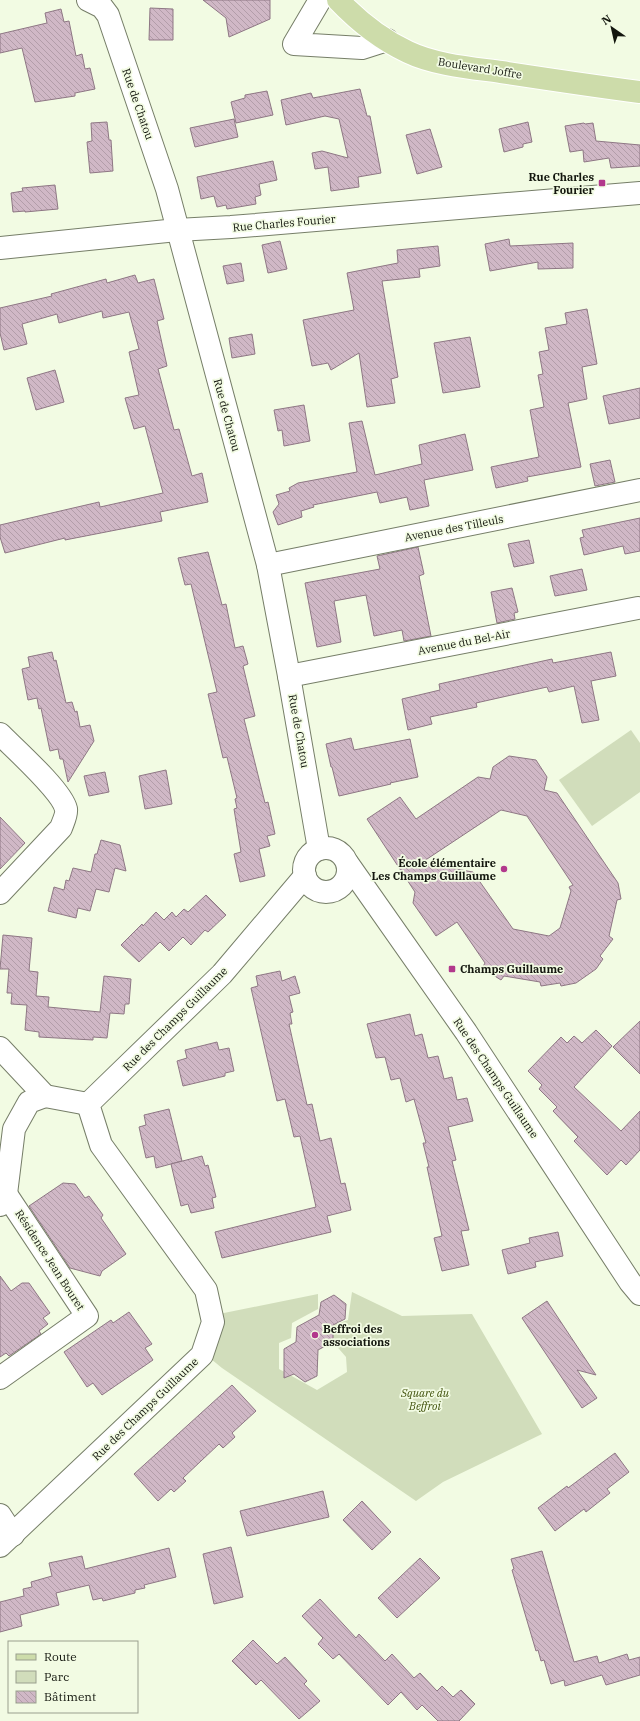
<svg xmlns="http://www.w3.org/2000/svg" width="640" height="1721" font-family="'IBM Plex Serif',serif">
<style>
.park{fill:#d1ddbb}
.building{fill:url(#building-back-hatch);stroke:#8e7784;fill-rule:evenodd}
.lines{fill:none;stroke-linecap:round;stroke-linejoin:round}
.street-casing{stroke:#767e68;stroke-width:24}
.primary-casing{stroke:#fff;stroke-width:24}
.street{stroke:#fff;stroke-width:22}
.primary{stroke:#cddcaa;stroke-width:22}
.poi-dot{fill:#b2388c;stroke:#f2fbe3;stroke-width:1.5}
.labels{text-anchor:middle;stroke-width:3.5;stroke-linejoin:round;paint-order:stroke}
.street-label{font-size:11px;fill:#13160e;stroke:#f2fbe3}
.poi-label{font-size:11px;font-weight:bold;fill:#13160e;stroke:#f2fbe3;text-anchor:end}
.park-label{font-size:11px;font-style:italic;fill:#41530d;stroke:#f2fbe3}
</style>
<defs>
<pattern id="building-back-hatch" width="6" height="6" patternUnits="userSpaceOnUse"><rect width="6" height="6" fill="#d0b8c6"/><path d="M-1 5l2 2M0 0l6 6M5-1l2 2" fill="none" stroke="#b29da9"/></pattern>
</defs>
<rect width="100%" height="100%" fill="#f2fbe3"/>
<g class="park">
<path d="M631,730L640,743V792L592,826L559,780Z"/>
<path d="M352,1292L402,1316L472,1314L542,1434L443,1482L416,1501L222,1368L211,1359L219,1314L318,1294V1309L292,1323L291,1338L279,1343V1369L317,1390L347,1372L346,1357L333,1342V1325L348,1320Z"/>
</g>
<g class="building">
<path d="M203,0H270V19L229,37L226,18Z"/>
<path d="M150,8L173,9V40H149Z"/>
<path d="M61,9L64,22L69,21L76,56L82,54L85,69L90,68L95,89L75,93V96L35,102L22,48L0,53V34L47,23L45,13Z"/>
<path d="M360,89L367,116H370L381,173L358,177L359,187L331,191L328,167L315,169L312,153L322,151L348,158L339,119L325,116L286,125L281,100L311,93L313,98Z"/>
<path d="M267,91L273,115L236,123L231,102L245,98V95Z"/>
<path d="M234,119L238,137L195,147L190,128Z"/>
<path d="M107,122L109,140H111L113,171L90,173L87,142L92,141L91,123Z"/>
<path d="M528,122L532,142L523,144V147L504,152L499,129Z"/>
<path d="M584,123L585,124L593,123L596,141L640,145V166L611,168L609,158L584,162L583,150L570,152L565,126Z"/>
<path d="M430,129L442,167L417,174L406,135Z"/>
<path d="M273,161L277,180L259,184L261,195L255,197L256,204L227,209L226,205L217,207L214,196L201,199L197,177Z"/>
<path d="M55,185L58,209L25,212V211L13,212L11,193L23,191L22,188Z"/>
<path d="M509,239L510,246L573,243V268L538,269V262L490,271L485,244Z"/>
<path d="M280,241L287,269L268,273L262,245Z"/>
<path d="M438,246L440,266L419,269L420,277L382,281L398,377L391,379L395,403L367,407L359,353L331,370L328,363L312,366L303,320L354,310L347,273L398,263L397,250Z"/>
<path d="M241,263L244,281L227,284L223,266Z"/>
<path d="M135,275L138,283L154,279L164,319L157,321L167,366L158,369L174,430L179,429L192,476L202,473L208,502L160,512L162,521L65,540V538L5,553L0,537V525L99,502L100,507L163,493L145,426L134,429L125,398L139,395L129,352L139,349L129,312L103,318L102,311L59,323L57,314L22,324L27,344L4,350L0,333V308L52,296L51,294L106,279L107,283Z"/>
<path d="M587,309L597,364L582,367L587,399L568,403L581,467L527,477L528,481L496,488L491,467L539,457L530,410L544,407L538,375L543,374L539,352L549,350L545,328L567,324L565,313Z"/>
<path d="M252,334L255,354L232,358L229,338Z"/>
<path d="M470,337L480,387L443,393L434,343Z"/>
<path d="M55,370L64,402L36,410L27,378Z"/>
<path d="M640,388V418L609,424L603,396Z"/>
<path d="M304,405L310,441L284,446L282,430L278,431L274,410Z"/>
<path d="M362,421L375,475L422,464L419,445L465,434L473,470L424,480L429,506L410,510L407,497L380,503L377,492L313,505L314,507L301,511L302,517L278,525L273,512L279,504L276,495L290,491L289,488L298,483L357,472L349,423Z"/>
<path d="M610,460L615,482L595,486L590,464Z"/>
<path d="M640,518V551L625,554L623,546L584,555L580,538L584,537L582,530Z"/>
<path d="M529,540L534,563L514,567L508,544Z"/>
<path d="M418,547L424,574L419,576L431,636L404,641L402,630L374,636L366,595L334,601L341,642L317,647L305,583L380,569L377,556Z"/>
<path d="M208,552L222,605L226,604L235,648L243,646L248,664L243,666L255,716L244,719L265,803L268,802L275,834L267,836L270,846L259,849L265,876L240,882L234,854L241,852L234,809L237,808L235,799L237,798L227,757L223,758L208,694L217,692L191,584L185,585L178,558Z"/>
<path d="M582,569L587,590L555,596L550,576Z"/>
<path d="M512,588L518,612L514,613L515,619L497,623L491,592Z"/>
<path d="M52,652L54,661L56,660L66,703L72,702L75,712L77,711L80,727L90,725L94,741L68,782L63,759H60L58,749L50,751L41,708L39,709L37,698L28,700L22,669L30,667L28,657Z"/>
<path d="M611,652L616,676L591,681L599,720L582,723L574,686L549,692L547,687L476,703L477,707L430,717L432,724L408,730L402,699L440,690L439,684L552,659L553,663Z"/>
<path d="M351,738L354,750L410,739L418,777L390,783L391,784L339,796L332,767H331L326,744Z"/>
<path d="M509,756L536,760L547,777L544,790L557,793L618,883L621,899L617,900L609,936L613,939L600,956L603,959L596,969L576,983L561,986L560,983L541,986L540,982L504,976L501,980L482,968L485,963L457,922L436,936L413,903L415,892L367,819L400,797L416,819L478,777L490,779L493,767ZM501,810L527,816L573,885L569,887L571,891L560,928L549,936L513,929L473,872L421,863Z"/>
<path d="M166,770L172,804L145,809L139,776Z"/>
<path d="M105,772L109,792L89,796L84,776Z"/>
<path d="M0,817L25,843L0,869Z"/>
<path d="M101,840L120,845L126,871L115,868L109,892L96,889L90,911L78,908L76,918L48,911L54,887L64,890L66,880L69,881L73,868L91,872L95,854H97Z"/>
<path d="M206,895L226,915L208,932L205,930L191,945L183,937L169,951L160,942L139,962L121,945L142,924L143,926L156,912L164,920L172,912L176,917L184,909L188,912Z"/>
<path d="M3,935L32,938L29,971L38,972L36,996L49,997L48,1007L100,1012L104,976L131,979L129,1004H125L124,1014L110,1013L107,1038L93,1037V1040L39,1037V1032L25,1030L27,1005L11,1004L12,993H7L9,969H0Z"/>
<path d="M280,971L282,981L295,976L300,993L289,996L293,1012L290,1013L292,1024H289L307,1105L312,1104L320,1141L331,1138L341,1184L345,1183L351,1210L327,1216L331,1232L222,1258L215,1232L316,1207L300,1136L294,1137L285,1099L277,1101L251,988L258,986L256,976Z"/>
<path d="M410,1014L415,1036L422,1034L428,1058L438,1056L444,1079L452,1077L457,1100L467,1098L473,1121L448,1127L456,1160L452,1161L469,1230L461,1231L469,1265L442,1271L434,1238L442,1236L427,1167H429L423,1143H426L414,1099L406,1102L400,1078L391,1080L385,1057L376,1058L367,1024Z"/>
<path d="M640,1021V1074L613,1047Z"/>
<path d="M596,1030L612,1046L574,1087L621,1131L640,1111V1150L626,1165L621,1160L607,1175L574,1141L578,1137L553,1111L557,1107L539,1089L542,1085L528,1071L561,1037L567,1043L574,1036L582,1043Z"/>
<path d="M217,1042L219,1050L229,1048L234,1071L225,1073V1076L183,1086L177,1061L187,1058L185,1050Z"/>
<path d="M169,1109L182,1161L156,1168L154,1156L146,1158L139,1127L146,1125L144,1115Z"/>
<path d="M202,1156L205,1166L208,1165L216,1197L212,1198L214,1208L191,1213L188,1204L181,1206L171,1164Z"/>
<path d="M63,1183L75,1184L85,1198L89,1196L103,1215L101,1218L126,1254L102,1271L100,1276L70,1268L29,1206Z"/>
<path d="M558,1232L563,1256L535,1262L536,1267L508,1274L502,1250L530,1243L529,1238Z"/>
<path d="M0,1276L11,1291L22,1283H29L50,1313L43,1318L48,1324L39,1331L41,1334L9,1356L6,1353L0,1357Z"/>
<path d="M334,1295L346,1304L345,1319L333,1325V1342L318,1350L317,1376L305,1382L294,1374L284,1378V1349L296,1342L297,1327L319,1315L321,1302Z"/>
<path d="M547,1301L596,1375L577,1370L597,1398L582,1408L522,1318Z"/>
<path d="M129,1312L152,1344L145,1348L153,1360L102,1395L93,1383L87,1387L64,1352L111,1320L113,1323Z"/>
<path d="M232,1385L256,1411L232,1433L235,1437L223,1448L219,1444L183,1478L186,1481L174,1492L171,1489L158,1501L134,1474Z"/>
<path d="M615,1453L629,1472L607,1489L610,1493L586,1512L584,1509L555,1531L538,1508L567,1486L568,1488Z"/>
<path d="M323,1491L329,1517L247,1536L240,1511Z"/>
<path d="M362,1501L391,1532L372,1550L343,1520Z"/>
<path d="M231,1547L243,1597L214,1604L203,1554Z"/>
<path d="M169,1548L176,1577L144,1585L145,1588L135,1590V1593L103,1601L102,1598L93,1600L89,1585L56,1593L59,1605L20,1615L22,1626L0,1632V1602L24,1596L23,1589L32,1587L31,1582L52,1576L49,1563L82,1556L85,1569Z"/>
<path d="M542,1551L574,1662L597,1656L599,1663L627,1654L629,1660L640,1657V1675L606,1685L602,1675L565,1686L564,1680L551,1684L544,1660L541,1661L538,1650L536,1651L512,1570L514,1569L511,1559Z"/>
<path d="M420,1558L440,1578L397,1618L378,1598Z"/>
<path d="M320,1599L356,1638L359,1634L385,1661L392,1654L414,1678L420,1673L437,1691L442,1686L453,1697L461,1690L475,1704L459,1721H438L422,1705L417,1710L401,1692L388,1705L339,1654L333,1659L318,1644L323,1638L302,1616Z"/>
<path d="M253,1640L277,1664L285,1657L307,1681L304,1684L320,1701L299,1719L261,1680L256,1685L232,1661Z"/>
</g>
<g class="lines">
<defs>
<g id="street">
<path d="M88,0L102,7L108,15L167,189L268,565L289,676L319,849"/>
<path d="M320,0L294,44L362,48L387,40"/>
<path d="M0,248L177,230L231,227L640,193"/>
<path d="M268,565L640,490"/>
<path d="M289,676L638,608"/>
<path d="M0,734C15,749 62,791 66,809C67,815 63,822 61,828L0,893"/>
<circle cx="326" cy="870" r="22"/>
<path d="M348,864L466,1032L630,1282L640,1294"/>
<path d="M0,1048L45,1096"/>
<path d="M45,1096L88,1104"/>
<path d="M0,1205L6,1194L14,1129L29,1102L45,1096"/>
<path d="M0,1378L87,1316L6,1194"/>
<path d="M0,1515L13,1535"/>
<path d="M0,1546L202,1355L213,1322L206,1290L101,1145L88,1104L222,974L305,876"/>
</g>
<path id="primary" d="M338,0C358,21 382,40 408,52C435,65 472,68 501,72C547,79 594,86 640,92"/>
</defs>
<use href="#street" class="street-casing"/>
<use href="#primary" class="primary-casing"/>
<use href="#street" class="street"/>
<use href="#primary" class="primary"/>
</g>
<g class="poi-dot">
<rect x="598" y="179" width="8" height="8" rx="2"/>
<circle cx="504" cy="869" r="4"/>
<rect x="448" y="965" width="8" height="8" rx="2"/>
<circle cx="315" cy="1335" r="4"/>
</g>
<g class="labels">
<g class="street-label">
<text transform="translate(480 68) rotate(9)" y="4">Boulevard Joffre</text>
<text transform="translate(138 104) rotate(71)" y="4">Rue de Chatou</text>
<text transform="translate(284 223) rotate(-5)" y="4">Rue Charles Fourier</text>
<text transform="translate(227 415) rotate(75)" y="4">Rue de Chatou</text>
<text transform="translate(454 528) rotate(-11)" y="4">Avenue des Tilleuls</text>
<text transform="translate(464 642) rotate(-11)" y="4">Avenue du Bel-Air</text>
<text transform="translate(299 731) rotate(80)" y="4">Rue de Chatou</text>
<text transform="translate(175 1019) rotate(-45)" y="4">Rue des Champs Guillaume</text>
<text transform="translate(496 1078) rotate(56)" y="4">Rue des Champs Guillaume</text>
<text transform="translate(50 1260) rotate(57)" y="4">Résidence Jean Bouret</text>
<text transform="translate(145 1409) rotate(-44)" y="4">Rue des Champs Guillaume</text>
</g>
<g class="poi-label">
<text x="594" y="181">Rue Charles<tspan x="594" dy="13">Fourier</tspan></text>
<text x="496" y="867">École élémentaire<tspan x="496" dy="13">Les Champs Guillaume</tspan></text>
<text x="460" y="973" text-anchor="start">Champs Guillaume</text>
<text x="323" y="1333" text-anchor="start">Beffroi des<tspan x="323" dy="13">associations</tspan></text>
</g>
<g class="park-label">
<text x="425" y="1397">Square du<tspan x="425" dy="13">Beffroi</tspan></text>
</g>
</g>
<rect x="8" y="1641" width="130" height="72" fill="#f2fbe3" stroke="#999f8e"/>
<rect x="16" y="1654" width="20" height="6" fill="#cddcaa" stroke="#999f8e"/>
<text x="44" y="1661" font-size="12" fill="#13160e">Route</text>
<rect x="16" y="1671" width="20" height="12" fill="#d1ddbb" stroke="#999f8e"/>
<text x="44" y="1681" font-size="12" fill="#13160e">Parc</text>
<rect x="16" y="1691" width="20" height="12" fill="url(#building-back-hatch)" stroke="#999f8e"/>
<text x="44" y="1701" font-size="12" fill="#13160e">Bâtiment</text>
<g transform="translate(612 28) rotate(326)" stroke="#f2fbe3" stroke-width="3" paint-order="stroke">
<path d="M0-3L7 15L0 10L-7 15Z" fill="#13160e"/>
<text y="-6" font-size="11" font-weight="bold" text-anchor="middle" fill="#13160e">N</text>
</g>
</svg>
